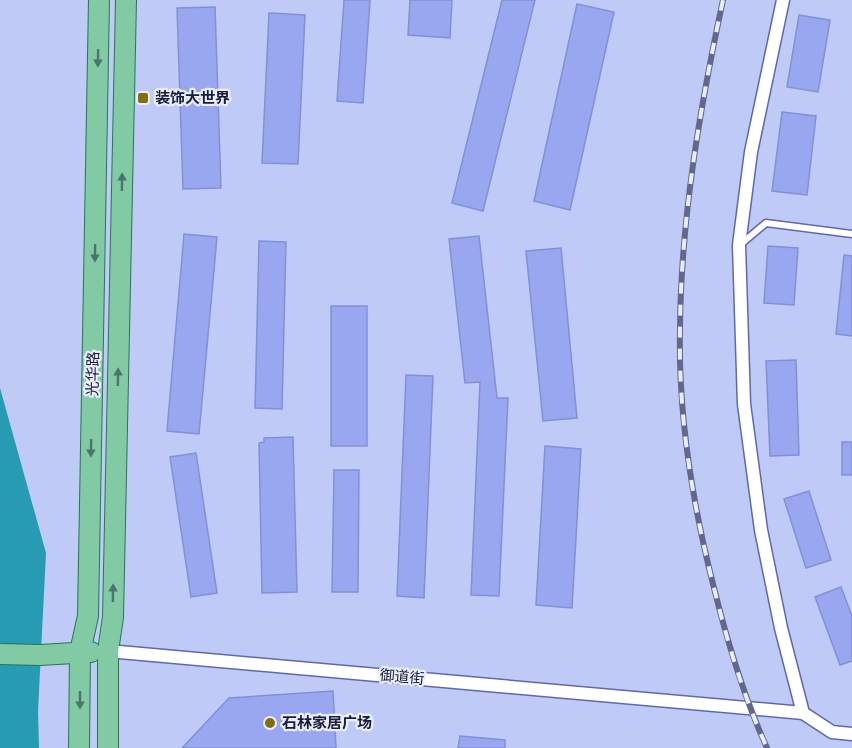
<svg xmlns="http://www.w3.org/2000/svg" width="852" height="748" font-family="Quicksand,'Noto Sans SC',sans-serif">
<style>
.water{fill:#269bb3}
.building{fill:#99a7f0;stroke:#8390d8;stroke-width:1.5}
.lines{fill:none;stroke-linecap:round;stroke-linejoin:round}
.service-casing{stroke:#5e69ad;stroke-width:9}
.minor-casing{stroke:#5e69ad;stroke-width:15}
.primary-casing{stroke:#267756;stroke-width:22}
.service{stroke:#fff;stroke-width:6}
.minor{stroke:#fff;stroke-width:12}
.primary{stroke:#81caa3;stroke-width:20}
.rail-casing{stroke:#61688b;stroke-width:6}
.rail{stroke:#e9edfc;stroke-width:4;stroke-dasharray:11;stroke-linecap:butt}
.oneway{fill:#4c746e}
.poi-dot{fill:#836e0b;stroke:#e9edfc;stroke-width:2}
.labels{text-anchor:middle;stroke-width:4.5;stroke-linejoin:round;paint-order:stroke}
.poi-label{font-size:15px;font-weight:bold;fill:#181d39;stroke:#e9edfc;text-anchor:start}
.street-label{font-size:15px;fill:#181d39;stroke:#e9edfc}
</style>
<rect width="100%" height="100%" fill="#c0caf7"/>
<path class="water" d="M0,388L46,553L38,711L39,748H0Z"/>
<g class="building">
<path d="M344,0H370L363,103L337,101Z"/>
<path d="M410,0H452L450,38L408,35Z"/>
<path d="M502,0H535L483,211L452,203Z"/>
<path d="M577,4L614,12L570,210L534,201Z"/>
<path d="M215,7L221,188L183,189L177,8Z"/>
<path d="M269,13L305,15L298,164L262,163Z"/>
<path d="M799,15L830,20L818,92L787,87Z"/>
<path d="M782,112L816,116L807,195L772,191Z"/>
<path d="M184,234L217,237L199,434L167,431Z"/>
<path d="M479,236L497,398H508L499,596L471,595L480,382L465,383L449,239Z"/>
<path d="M259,241L286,242L282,409L255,408Z"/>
<path d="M768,246L798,248L794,305L764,303Z"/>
<path d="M561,248L577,418L543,421L526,251Z"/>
<path d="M844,255L852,256V336L836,334Z"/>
<rect x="331" y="306" width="36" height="140"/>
<path d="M796,360L799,455L770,456L766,361Z"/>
<path d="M406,375L433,376L424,598L397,596Z"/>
<path d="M293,437L297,592L262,593L259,443L264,442V438Z"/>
<rect x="842" y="442" width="10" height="33"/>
<path d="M545,446L581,449L572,608L536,605Z"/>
<path d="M196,453L217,593L191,597L170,457Z"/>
<path d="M334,470H359L358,592H332Z"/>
<path d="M809,491L831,560L806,568L784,499Z"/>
<path d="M841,587L852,616V661L840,665L815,597Z"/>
<path d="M333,691L336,748H182L229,698Z"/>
<path d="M460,736L505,740V748H458Z"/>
</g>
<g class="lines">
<defs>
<path id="service" d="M741,244L766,223L852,234"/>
<g id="minor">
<path d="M783,0L751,152L739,245L744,404L761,530L781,628L803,713L832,732L852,734"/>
<path d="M108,651L803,713"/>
</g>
<g id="primary">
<path d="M0,654L40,655L91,652"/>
<path d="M79,748L80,652L88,616L99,0"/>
<path d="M108,748V651L113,617L126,0"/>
</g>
</defs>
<use href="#service" class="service-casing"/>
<use href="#minor" class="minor-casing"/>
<use href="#primary" class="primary-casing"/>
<use href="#service" class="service"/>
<use href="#minor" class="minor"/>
<use href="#primary" class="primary"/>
<defs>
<path id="rail" d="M723,0C700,107 681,218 680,328C678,415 692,501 713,584C727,641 743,695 767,748"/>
</defs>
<use href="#rail" class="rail-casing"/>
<use href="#rail" class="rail"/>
</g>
<defs><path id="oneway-solid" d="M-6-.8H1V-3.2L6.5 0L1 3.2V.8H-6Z" transform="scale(1.5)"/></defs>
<g class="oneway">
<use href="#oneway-solid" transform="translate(98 58) rotate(91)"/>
<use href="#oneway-solid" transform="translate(122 182) rotate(-89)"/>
<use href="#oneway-solid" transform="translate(95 253) rotate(91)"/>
<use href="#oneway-solid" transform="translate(118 377) rotate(-89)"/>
<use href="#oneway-solid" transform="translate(91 448) rotate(91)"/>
<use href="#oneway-solid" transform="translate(113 593) rotate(-89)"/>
<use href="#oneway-solid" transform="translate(80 700) rotate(90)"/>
</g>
<g class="poi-dot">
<rect x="137" y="92" width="12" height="12" rx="3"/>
<circle cx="270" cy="723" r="6"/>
</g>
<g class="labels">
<g class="poi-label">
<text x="155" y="103">装饰大世界</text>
<text x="282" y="728">石林家居广场</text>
</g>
<g class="street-label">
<text transform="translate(93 374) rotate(-89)" y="5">光华路</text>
<text transform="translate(402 677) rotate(5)" y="5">御道街</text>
</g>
</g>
</svg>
